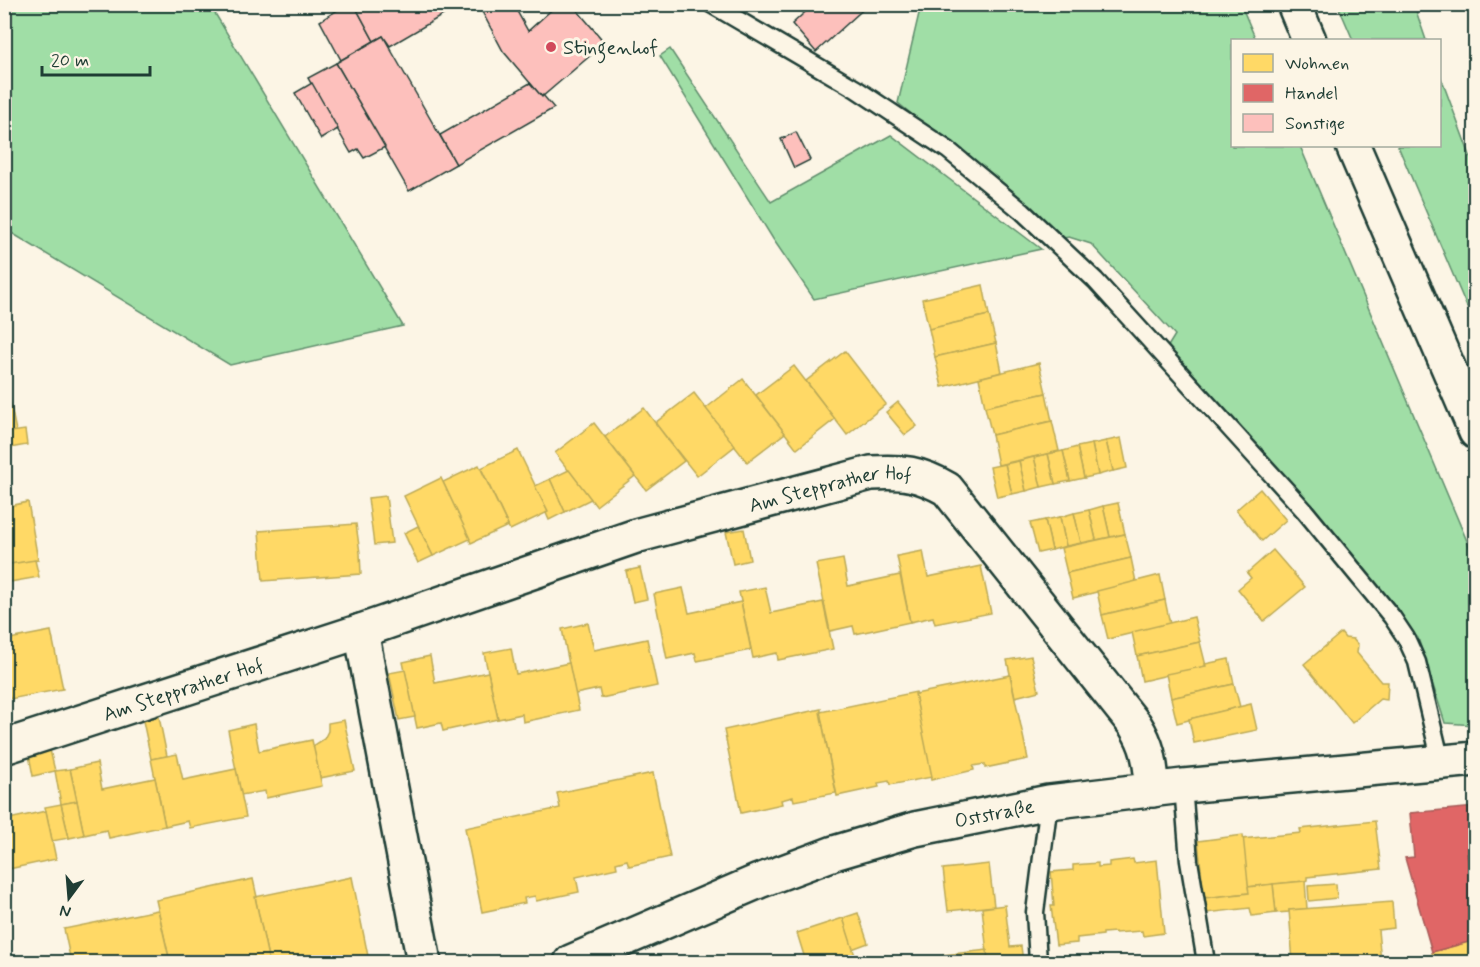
<svg xmlns="http://www.w3.org/2000/svg" width="1480" height="967" font-family="Mynerve,sans-serif">
<style>
.green{fill:#a0dea6;stroke:#608e6d;stroke-width:1.5}
.homes{fill:#ffd966;stroke:#bcaa57;stroke-width:1.5}
.shops{fill:#e06666;stroke:#a65a57;stroke-width:1.5}
.building{fill:#fdc0bc;stroke:#1f3d34;stroke-width:1.5}
.lines{fill:none;stroke-linecap:round;stroke-linejoin:round}
.service-casing{stroke:#1f3d34;stroke-width:21}
.minor-casing{stroke:#1f3d34;stroke-width:38}
.tertiary-casing{stroke:#1f3d34;stroke-width:38}
.secondary-casing{stroke:#1f3d34;stroke-width:38}
.service{stroke:#fcf5e5;stroke-width:16}
.minor{stroke:#fcf5e5;stroke-width:33}
.tertiary{stroke:#fcf5e5;stroke-width:33}
.secondary{stroke:#fcf5e5;stroke-width:33}
.poi-dot{fill:#d1495b;stroke:#fcf5e5;stroke-width:2}
.labels{text-anchor:middle;stroke-width:6;stroke-linejoin:round;paint-order:stroke}
.poi-label{font-size:20px;fill:#1f3d34;stroke:#fcf5e5;text-anchor:start}
.street-label{font-size:20px;fill:#1f3d34;stroke:#fcf5e5}
</style>
<rect width="100%" height="100%" fill="#fcf5e5"/>
<filter id="ink" filterUnits="userSpaceOnUse"><feTurbulence type="fractalNoise" baseFrequency=".0167" numOctaves="2"/><feDisplacementMap in="SourceGraphic" scale="12" xChannelSelector="R" yChannelSelector="G"/><feConvolveMatrix kernelMatrix="1 2 1 2 8 2 1 2 1" color-interpolation-filters="sRGB"/></filter>
<g filter="url(#ink)">
<g class="green">
<path d="M4,5H210L403,326L230,365L5,229Z"/>
<path d="M921,5H1241L1256,40H1232V146H1300L1475,560V725L1445,723L1418,638L1167,348L1175,335L1091,244L1069,237L1063,238L898,103Z"/>
<path d="M1338,5H1414L1426,40H1353Z"/>
<path d="M670,49L771,202L891,135L1041,249L814,299L773,239L660,56Z"/>
<path d="M1440,75L1475,169V326L1398,146H1440Z"/>
</g>
<g class="homes">
<path d="M983,285L989,315L929,329L922,299Z"/>
<path d="M989,315L996,343L935,357L929,329Z"/>
<path d="M996,343L1002,372L942,387L935,357Z"/>
<path d="M845,351L886,404L847,435L806,381Z"/>
<path d="M1039,363L1046,393L985,407L979,378Z"/>
<path d="M794,366L835,419L797,449L756,395Z"/>
<path d="M4,372L16,431L4,433Z"/>
<path d="M743,379L785,433L747,462L705,409Z"/>
<path d="M694,393L735,446L697,476L655,423Z"/>
<path d="M1046,393L1052,421L992,435L985,407Z"/>
<path d="M898,402L917,426L905,435L886,412Z"/>
<path d="M644,408L684,461L646,490L605,437Z"/>
<path d="M1052,421L1059,451L998,465L992,435Z"/>
<path d="M594,423L635,476L596,506L555,453Z"/>
<path d="M25,430L27,445L4,449V433Z"/>
<path d="M1121,438L1127,468L1113,471L1106,441Z"/>
<path d="M1106,441L1113,471L1098,475L1092,444Z"/>
<path d="M1092,444L1098,475L1084,478L1077,447Z"/>
<path d="M1077,447L1084,478L1070,481L1063,451Z"/>
<path d="M518,450L548,512L510,530L481,468Z"/>
<path d="M1063,451L1070,481L1055,484L1048,454Z"/>
<path d="M1048,454L1055,484L1041,487L1034,457Z"/>
<path d="M1034,457L1041,487L1026,491L1019,461Z"/>
<path d="M1019,461L1026,491L1012,494L1005,464Z"/>
<path d="M1005,464L1012,494L997,497L990,467Z"/>
<path d="M479,465L508,526L471,543L443,482Z"/>
<path d="M569,470L591,499L565,512L550,479Z"/>
<path d="M441,478L470,539L433,556L404,496Z"/>
<path d="M550,479L565,512L549,520L546,513L548,512L535,486Z"/>
<path d="M1260,489L1286,520L1262,541L1236,510Z"/>
<path d="M386,496L392,543L374,545L368,498Z"/>
<path d="M28,502L38,560L4,565V507Z"/>
<path d="M1118,503L1125,534L1110,537L1103,506Z"/>
<path d="M1103,506L1110,537L1096,540L1089,510Z"/>
<path d="M1089,510L1096,540L1081,543L1074,513Z"/>
<path d="M1074,513L1081,543L1066,546L1060,517Z"/>
<path d="M1060,517L1066,546L1052,550L1045,520Z"/>
<path d="M1045,520L1052,550L1038,553L1030,523Z"/>
<path d="M356,524L360,553L361,574L263,581L259,531Z"/>
<path d="M418,526L433,556L418,563L404,533Z"/>
<path d="M744,529L750,560L733,564L726,532Z"/>
<path d="M1125,534L1131,558L1067,573L1061,548Z"/>
<path d="M1273,550L1305,587L1264,621L1238,589L1251,578L1247,573Z"/>
<path d="M923,551L928,577L981,566L991,613L935,624L933,617L910,622L897,556Z"/>
<path d="M1131,558L1136,582L1073,598L1067,573Z"/>
<path d="M843,559L848,586L900,575L910,622L855,634L853,626L830,631L816,564Z"/>
<path d="M35,560L39,577L4,583V565Z"/>
<path d="M640,568L647,599L633,602L626,571Z"/>
<path d="M1160,575L1165,600L1102,615L1097,591Z"/>
<path d="M765,587L771,613L823,602L833,649L778,660L777,653L753,658L739,592Z"/>
<path d="M683,588L689,613L741,602L751,650L697,661L695,653L667,659L654,594Z"/>
<path d="M1165,600L1170,624L1108,639L1102,615Z"/>
<path d="M1194,617L1200,642L1137,656L1132,632Z"/>
<path d="M588,623L594,650L647,639L657,686L601,698L599,689L575,694L562,629Z"/>
<path d="M51,631L63,689L10,699L4,674V640Z"/>
<path d="M1341,633L1345,638L1353,639L1358,645L1357,653L1381,682H1388L1387,700L1380,699L1352,723L1304,664Z"/>
<path d="M1200,642L1206,666L1142,681L1137,656Z"/>
<path d="M511,648L516,674L569,663L579,710L523,722L522,714L498,719L484,653Z"/>
<path d="M430,656L435,683L488,672L498,719L443,731L441,723L417,728L403,662Z"/>
<path d="M1031,656L1039,691L1015,697L1007,660Z"/>
<path d="M1229,659L1234,684L1171,698L1166,674L1206,666L1205,664Z"/>
<path d="M405,670L415,717L399,720L389,673Z"/>
<path d="M1010,675L1028,759L985,768V764L973,766L974,770L931,780L915,694Z"/>
<path d="M1234,684L1240,707L1189,719V720L1177,723L1171,698Z"/>
<path d="M916,692L917,694H915L932,777L890,785L889,781L878,783L879,787L837,796L820,712Z"/>
<path d="M1251,704L1257,730L1194,743L1189,719Z"/>
<path d="M821,709V712H820L836,793L794,801L793,797L781,800L782,804L741,813L724,730Z"/>
<path d="M159,717L167,756L151,759L143,721Z"/>
<path d="M344,720L355,771L320,778L313,746L324,739L328,731V723Z"/>
<path d="M254,724L259,751L312,740L322,786L266,798L265,791L241,795L228,730Z"/>
<path d="M50,750L55,771L33,776L29,755Z"/>
<path d="M177,754L183,780L236,769L246,817L190,828L188,821L165,826L151,759Z"/>
<path d="M97,763L102,789L155,778L165,826L109,838L107,830L84,835L70,769Z"/>
<path d="M70,769L77,801L61,804L55,771Z"/>
<path d="M653,773L670,857L629,866L627,860L616,863L617,868L576,877L579,892L536,901L535,896L524,898L525,903L482,912L465,828L560,808L557,793Z"/>
<path d="M77,801L84,835L69,838L61,804Z"/>
<path d="M61,804L69,838L52,841L45,807Z"/>
<path d="M46,811L56,859L4,870V820Z"/>
<path d="M1375,821L1381,869L1307,877V880L1305,881L1247,887L1242,839L1301,833L1300,829Z"/>
<path d="M1243,835L1249,893L1204,898L1198,841Z"/>
<path d="M1133,859L1134,863L1157,860L1164,933L1143,936L1142,931L1115,933V932L1103,933V935L1077,938V943L1056,945L1051,906H1054L1051,872L1073,870V865L1098,863V867L1109,866V862Z"/>
<path d="M989,864L994,906L948,911L943,869Z"/>
<path d="M352,877L369,961L362,962H269L255,897Z"/>
<path d="M253,879L257,897H255L269,962H170L156,900Z"/>
<path d="M1305,881L1307,909L1289,910V912L1276,913L1273,884Z"/>
<path d="M1273,884L1276,913L1252,916L1250,908L1206,913L1204,898L1249,893L1248,887Z"/>
<path d="M1336,884L1337,898L1309,901L1308,886Z"/>
<path d="M1392,902L1394,928L1378,930L1381,962H1293L1289,910Z"/>
<path d="M1005,905L1010,947L1021,946L1023,962H988L982,908Z"/>
<path d="M158,910L170,962H71L64,929Z"/>
<path d="M858,913L868,943L852,949L843,918Z"/>
<path d="M843,918L857,962H806L797,933Z"/>
<path d="M1476,940V962H1434L1432,952Z"/>
<path d="M987,950L988,962H945L944,955Z"/>
</g>
<path class="shops" d="M1476,807V853L1467,854L1470,876L1476,897V940L1432,952L1405,858L1414,857L1410,813Z"/>
<g class="building">
<path d="M347,4H354L374,41L341,60L320,21Z"/>
<path d="M354,4H462L390,46L383,36L374,41Z"/>
<path d="M478,4H513L528,31L558,4H572L605,43L542,97L503,51Z"/>
<path d="M814,4H869L816,52L792,24Z"/>
<path d="M383,36L456,164L409,191L336,63Z"/>
<path d="M336,63L385,147L364,158L358,149L351,153L308,78Z"/>
<path d="M312,83L338,129L321,139L295,93Z"/>
<path d="M530,83L542,97L543,95L554,108L456,164L440,135Z"/>
<path d="M796,132L810,160L794,168L781,139Z"/>
</g>
<g class="lines">
<defs>
<g id="service">
<path d="M711,4L856,89L948,150L1023,212L1095,280L1304,510L1392,617L1406,638L1417,662L1441,762"/>
<path d="M1183,786L1189,861L1206,962"/>
<path d="M1038,962L1035,912L1049,802"/>
</g>
<g id="minor">
<path d="M361,631L424,962"/>
<path id="s1" d="M4,747L361,631L639,535L871,473C903,471 919,473 947,489L1135,725C1150,749 1150,764 1153,790"/>
</g>
<g id="tertiary">
<path id="s2" d="M571,962L759,881L834,853L915,829L1049,802L1183,786L1476,759"/>
</g>
<g id="secondary">
<path d="M1294,4L1309,40"/>
<path d="M1353,146L1476,432"/>
</g>
</defs>
<use href="#service" class="service-casing"/>
<use href="#minor" class="minor-casing"/>
<use href="#tertiary" class="tertiary-casing"/>
<use href="#secondary" class="secondary-casing"/>
<use href="#service" class="service"/>
<use href="#minor" class="minor"/>
<use href="#tertiary" class="tertiary"/>
<use href="#secondary" class="secondary"/>
</g>
</g>
<circle class="poi-dot" cx="551" cy="47" r="6"/>
<g class="labels">
<g class="poi-label">
<text x="563" y="54">Stingenhof</text>
</g>
<g class="street-label">
<text dy="7" stroke="none"><textPath href="#s1" startOffset="867">Am Stepprather Hof</textPath></text>
<text dy="7" stroke="none"><textPath href="#s1" startOffset="188">Am Stepprather Hof</textPath></text>
<text dy="7" stroke="none"><textPath href="#s2" startOffset="450">Oststraße</textPath></text>
</g>
</g>
<rect width="1480" height="967" fill="none" stroke="#fcf5e5" stroke-width="24"/>
<rect x="12" y="12" width="1456" height="943" fill="none" stroke="#1f3d34" stroke-width="2" filter="url(#ink)"/>
<rect x="1231" y="39" width="210" height="108" fill="#fcf5e5" stroke="#a4ab9e" stroke-width="1.5"/>
<rect x="1243" y="54" width="30" height="18" fill="#ffd966" stroke="#a4ab9e" stroke-width="1.5"/>
<text x="1285" y="69" font-size="18" fill="#1f3d34">Wohnen</text>
<rect x="1243" y="84" width="30" height="18" fill="#e06666" stroke="#a4ab9e" stroke-width="1.5"/>
<text x="1285" y="99" font-size="18" fill="#1f3d34">Handel</text>
<rect x="1243" y="114" width="30" height="18" fill="#fdc0bc" stroke="#a4ab9e" stroke-width="1.5"/>
<text x="1285" y="129" font-size="18" fill="#1f3d34">Sonstige</text>
<g transform="translate(69 898) rotate(196)" stroke="#fcf5e5" stroke-width="4.5" paint-order="stroke">
<path d="M0-4.5L10 22L0 15L-10 22Z" fill="#1f3d34"/>
<text y="-9" font-size="16" font-weight="bold" text-anchor="middle" fill="#1f3d34">N</text>
</g>
<path d="M42 66v9h108v-9" fill="none" stroke="#1f3d34" stroke-width="3"/>
<text x="51" y="66" font-size="18" fill="#1f3d34" stroke="#fcf5e5" stroke-width="4.5" paint-order="stroke">20 m</text>
</svg>
